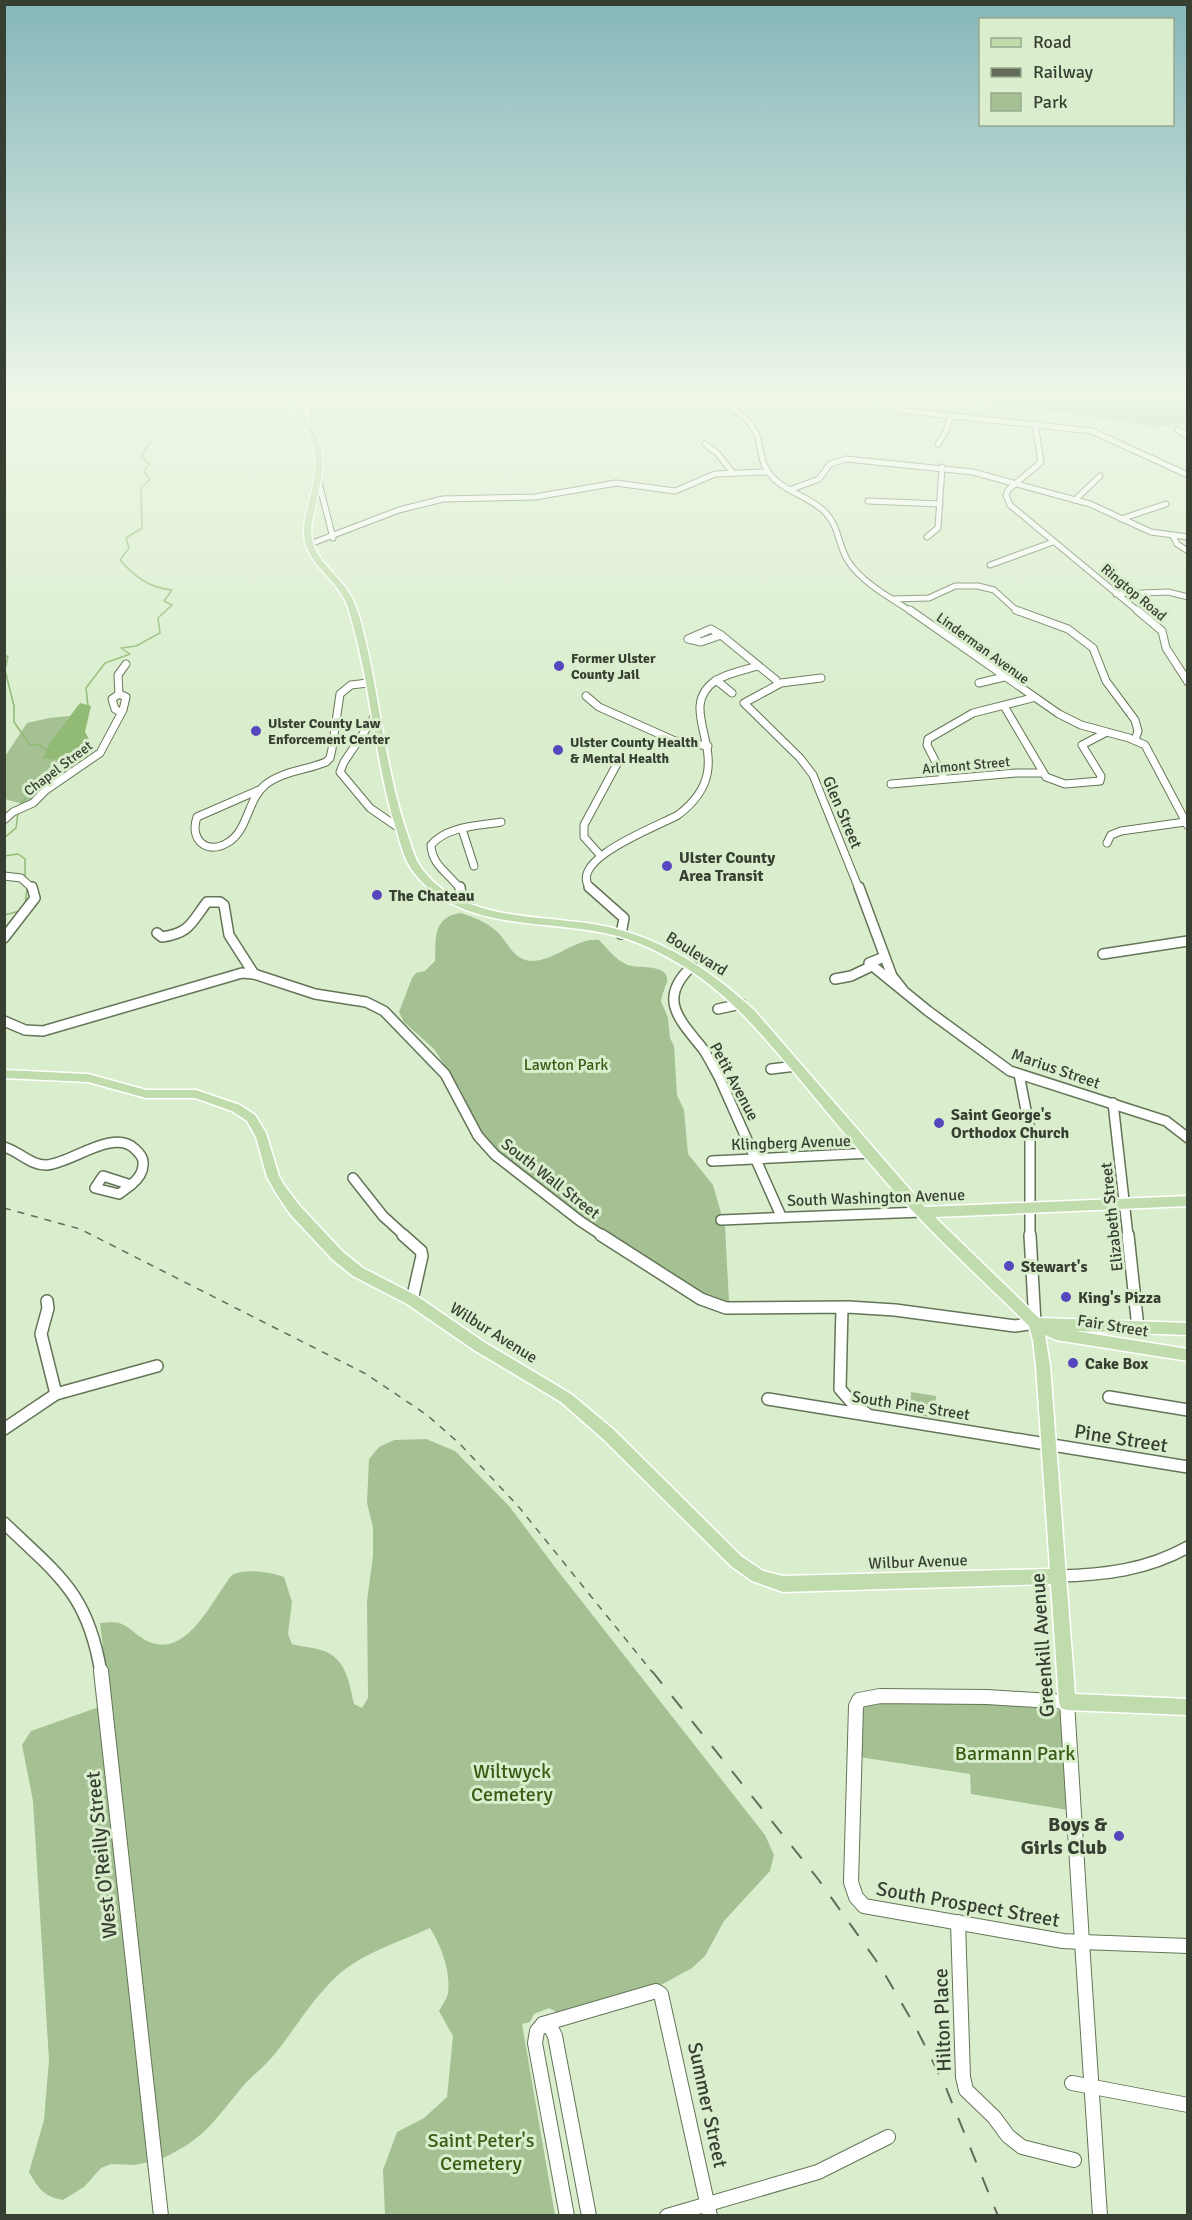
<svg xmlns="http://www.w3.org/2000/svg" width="1192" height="2220" font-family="Signika,sans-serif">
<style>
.green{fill:#a5c193}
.water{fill:#91ba75}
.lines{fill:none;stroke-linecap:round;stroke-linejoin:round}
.stream{stroke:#91ba75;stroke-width:1.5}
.minor-far4-casing{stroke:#637557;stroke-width:7}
.minor-far3-casing{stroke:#637557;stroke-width:9}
.minor-far2-casing{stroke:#637557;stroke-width:12}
.minor-far1-casing{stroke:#637557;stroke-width:14}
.minor-casing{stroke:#637557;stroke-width:16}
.major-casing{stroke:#fff;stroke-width:3}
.minor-far4{stroke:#fff;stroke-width:5}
.minor-far3{stroke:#fff;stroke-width:7}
.minor-far2{stroke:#fff;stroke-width:9}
.minor-far1{stroke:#fff;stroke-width:11}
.minor{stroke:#fff;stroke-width:14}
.major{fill:#c0dcad;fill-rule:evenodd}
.rail-far1{stroke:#626d5a;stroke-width:1.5;stroke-dasharray:7 7;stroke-linecap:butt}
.rail{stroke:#626d5a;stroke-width:2;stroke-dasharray:16 16;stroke-linecap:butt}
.poi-dot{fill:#5747bf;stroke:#daeecd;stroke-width:2}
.labels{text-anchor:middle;stroke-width:6;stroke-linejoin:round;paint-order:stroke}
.far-street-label{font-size:14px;fill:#373f32;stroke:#daeecd}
.far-poi-label{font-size:14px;font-weight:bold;fill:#373f32;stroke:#daeecd;text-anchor:start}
.street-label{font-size:16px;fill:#373f32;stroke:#daeecd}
.poi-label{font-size:16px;font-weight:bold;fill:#373f32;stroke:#daeecd;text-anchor:start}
.park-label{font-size:16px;fill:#385d16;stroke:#daeecd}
.near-street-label{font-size:20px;fill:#373f32;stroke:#daeecd}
.near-park-label{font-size:20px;fill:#385d16;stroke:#daeecd}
.near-poi-label{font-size:20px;font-weight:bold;fill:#373f32;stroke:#daeecd;text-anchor:end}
</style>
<rect width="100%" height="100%" fill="#daeecd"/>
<g class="green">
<path d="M958,391H1187V423L1159,427L965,398Z"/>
<path d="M70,716L52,740L60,761L75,759L71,770L26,805L5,799L4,758L27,723L49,718Z"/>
<path d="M461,913C473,917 484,921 494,929C508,940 512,961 533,961C557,960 575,938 599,940C609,950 614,959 628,965C638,969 670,963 667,982C665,988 662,994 661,1001L668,1018L670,1038L674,1046L677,1095L684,1110L688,1154L713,1185L725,1227L729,1301H719L705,1296L624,1245L567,1206L495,1149L479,1128L460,1089L434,1049L404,1022L399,1012L412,978L416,973L425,971L435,961C436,939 432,917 461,913Z"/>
<path d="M911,1392L936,1396L935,1418L910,1413Z"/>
<path d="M426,1439L455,1451L509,1506L558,1571L765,1835L774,1855L770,1871L724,1921L705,1956L692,1968L659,1986L555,2014V2011L549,2008L534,2014L530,2022L522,2024L555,2215H385L383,2170L397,2132L424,2118L447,2097L453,2036L439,2011C442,2005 447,1999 448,1993C451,1972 441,1945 430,1928C399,1942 362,1953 337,1976C312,1999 295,2029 274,2055C263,2068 249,2078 239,2091C211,2125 202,2140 161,2159L131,1877L100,1623C124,1620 124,1625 142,1638C185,1666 212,1599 232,1575C246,1568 270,1572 284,1577L292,1602L288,1634L292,1644C302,1647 311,1647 321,1650C346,1657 349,1682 354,1704L362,1708L368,1698L367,1601L373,1556V1527L367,1503L369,1459L379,1447L394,1440Z"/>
<path d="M873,1701L1023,1706L1061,1711L1068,1810L971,1794L970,1774L859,1757L860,1711L864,1705Z"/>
<path d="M99,1707L148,2162L135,2165L111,2164L101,2168L84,2187L63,2200C44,2197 38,2188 29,2172L44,2120L49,2060L33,1801L22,1745L31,1731Z"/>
</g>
<path class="water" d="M80,703L91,706L85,732L91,743C73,761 68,762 43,758L51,741Z"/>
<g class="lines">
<g class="stream">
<path d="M4,657L8,656L5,670L14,706V722L30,745H40L43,749H48"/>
<path d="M88,706L86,688L105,663L130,654L121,648L136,646L160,633L158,618L172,605L164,601L172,590C149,588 134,576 120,560L129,548L126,538L142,528L141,488L150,480L144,471L150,464L142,458L143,452L151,442"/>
<path d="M20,806L36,781L60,769L66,760"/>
<path d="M4,838L16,828L18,813"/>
<path d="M4,856L18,854L25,859V878"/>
<path d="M25,905L27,889"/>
<path d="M4,915L20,911"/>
</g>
<defs>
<g id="minor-far4">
<path d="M299,391L307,411L308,422"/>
<path d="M694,391C717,401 750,411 758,438C761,450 761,463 769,473C782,491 809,496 825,512C839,526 838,545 848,561C862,583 891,598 912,612"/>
<path d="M785,391L801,406"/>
<path d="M853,391L863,394L888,391"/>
<path d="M872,393L892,407L906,411L1092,431L1188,475"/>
<path d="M1035,424L1041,462L1008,490L1006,495L1010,505L1139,612"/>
<path d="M1178,430L1188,437"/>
<path d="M705,444L717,453L733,473"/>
<path d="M938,444L946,431L951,415"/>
<path d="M318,479L333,538"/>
<path d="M792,489L819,479L830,464L846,459L973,472L1090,504L1151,532L1188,537"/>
<path d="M1075,500L1100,476"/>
<path d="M868,501L940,504"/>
<path d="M1121,519L1166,504"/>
<path d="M1173,536L1177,544L1188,551"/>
<path d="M927,537L938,528L942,467"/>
<path d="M310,544L399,510L443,499L535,497L616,483L675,491L715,474L767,472"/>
<path d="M990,565L1053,542"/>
<path d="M1116,594L1168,592L1188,597"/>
<path d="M893,599L929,598L955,586H978L994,590L1018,612"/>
</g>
<g id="minor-far3">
<path d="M910,610L1059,714L1081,725L1129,738L1145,745L1188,826"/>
<path d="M1016,610L1068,629L1093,648L1106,681L1135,720L1138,731L1135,740"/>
<path d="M1137,610L1162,631L1166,648L1188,682"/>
<path d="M711,629L721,635L701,642L688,639Z"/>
<path d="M721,635L776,680"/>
<path d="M821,678L781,683L744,703L800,758L813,775L859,889"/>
<path d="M716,680L732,693"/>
<path d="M979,683L1004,677"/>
<path d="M119,694L118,675L126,664"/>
<path d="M119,694L112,699L115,709L120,712"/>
<path d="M586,696L599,707L675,741L708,746"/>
<path d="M1004,706L1046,777L1065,784L1100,781L1101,776L1082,745L1105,733"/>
<path d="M375,716L344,762L340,772L370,808L402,830"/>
<path d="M944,778L927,745L928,739L973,713L1032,698"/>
<path d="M891,784L1016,773H1043"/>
<path d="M259,790L197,817C189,840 207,855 227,843C248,832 247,800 265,785C282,771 307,770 326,762L330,758L332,749L340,694L351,685L368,683"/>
<path d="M4,820L13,812L33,803L46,790L100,753L123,710L126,697L119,694"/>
<path d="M462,829L474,866"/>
<path d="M1107,843L1111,835L1121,831L1185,822"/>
<path d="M601,856L584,837V825L618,762"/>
<path d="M4,876L21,878L33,889"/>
<path d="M460,889C449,873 432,866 431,845C447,826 478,826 501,822"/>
<path d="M591,889C564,860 661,825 678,815C747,763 670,713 715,681C727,673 744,670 758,666"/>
</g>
<g id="minor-far2">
<path d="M589,887L624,918L621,934"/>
<path d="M859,887L892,976L903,990"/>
<path d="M457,901L461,894L460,887"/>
<path d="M157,933L162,937C190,933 191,923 207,902H220L224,905L229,935L254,974"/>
<path d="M4,938L35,898L32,887"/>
<path d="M1103,954L1188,941"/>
<path d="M884,957L869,963L928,1011L1010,1071L1166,1121L1188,1138"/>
<path d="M692,966C657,999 679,1019 703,1049C709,1058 714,1068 719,1077L781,1216"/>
<path d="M835,979L851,976L872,966"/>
<path d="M718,1009L741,1004"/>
<path d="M4,1021L25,1030L43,1031L242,973L254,974L315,994L366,1002L384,1011L445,1074L478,1136L495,1155L580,1221L603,1236"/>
<path d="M771,1069L796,1066"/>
<path d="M1019,1074L1030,1131V1236"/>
<path d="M1113,1103L1128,1236"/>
<path d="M4,1147C19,1151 31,1166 47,1165C72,1163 113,1128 135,1149C140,1154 144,1158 143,1165C143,1173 137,1180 131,1185"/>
<path d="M712,1161L871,1153"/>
<path d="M103,1176L131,1185L119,1194L95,1188Z"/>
<path d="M353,1178L383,1216L405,1236"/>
<path d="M721,1220L922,1212"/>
</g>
<g id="minor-far1">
<path d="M403,1235L421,1251L422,1256L412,1300"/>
<path d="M601,1235L701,1299L726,1308L848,1307L895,1310L1015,1326L1035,1323L1030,1235"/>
<path d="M1128,1235L1138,1328"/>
<path d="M47,1301L48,1308L41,1334L56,1394"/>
<path d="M842,1308L840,1389L854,1405L866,1413"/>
<path d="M1109,1397L1188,1410"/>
<path d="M768,1399L1188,1467"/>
<path d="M4,1429L56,1394L157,1366"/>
<path d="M4,1523C58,1575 88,1593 101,1673"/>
<path d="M1057,1576C1104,1575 1147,1570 1188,1547"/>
</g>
<g id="minor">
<path d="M101,1671L161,2216"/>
<path d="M880,1696L987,1697L1067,1702L1082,1942L1063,1941L864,1906L856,1897L851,1882L856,1706L859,1700Z"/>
<path d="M958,1922L963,2077L966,2090L994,2117L1008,2136L1022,2147L1074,2160"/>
<path d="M1082,1942L1100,2216"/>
<path d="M1082,1942L1188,1946"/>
<path d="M543,2024L656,1991L661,1994L710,2216"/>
<path d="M543,2024L551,2028L555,2036L589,2216"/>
<path d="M543,2024L537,2031L535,2043L567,2216"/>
<path d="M1072,2083L1188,2105"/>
<path d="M667,2216L818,2172L888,2137"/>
</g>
<path id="major" d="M276,391H282C319,430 330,444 317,499C315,512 309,526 312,539C316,559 333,571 345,587C353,597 356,607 360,619C379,688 383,759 405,827C410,840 413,857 422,869C467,929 560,911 624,931C674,946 716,975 754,1010L925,1207L1188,1196V1206L935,1217L1039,1318L1188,1323V1335L1075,1331L1188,1349V1361L1056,1340L1045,1335L1050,1366L1075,1694L1188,1699V1715L1067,1710L1061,1708L1059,1702L1051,1584L783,1592L752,1581L731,1566L603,1439L561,1402L474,1350L407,1304L353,1276L333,1260L290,1214L276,1193L267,1177L256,1137L247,1121L232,1111L195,1098H146L88,1082L4,1078V1070L88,1074L146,1090H196L240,1105L255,1115L266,1133L279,1176L284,1185L300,1206L343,1252L363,1268L417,1296L484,1342L571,1394L613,1429L741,1556L763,1571L783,1576L1050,1569L1036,1366L1033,1340L1029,1326C989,1286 946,1247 907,1205C867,1162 830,1115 792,1070C759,1031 727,993 683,966C663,954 640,942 617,936C551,918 463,934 415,874C405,862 401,846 397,832C375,764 372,693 353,625C350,615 348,604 342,595C331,576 310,564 305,541C302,528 306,515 309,502C324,444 313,434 276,391Z"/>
</defs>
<use href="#minor-far4" class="minor-far4-casing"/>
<use href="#minor-far3" class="minor-far3-casing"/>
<use href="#minor-far2" class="minor-far2-casing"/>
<use href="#minor-far1" class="minor-far1-casing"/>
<use href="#minor" class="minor-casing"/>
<use href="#major" class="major-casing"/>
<use href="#minor-far4" class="minor-far4"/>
<use href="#minor-far3" class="minor-far3"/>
<use href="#minor-far2" class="minor-far2"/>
<use href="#minor-far1" class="minor-far1"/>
<use href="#minor" class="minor"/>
<use href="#major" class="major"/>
<path class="rail-far1" d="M4,1208L80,1229L366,1374L427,1415L460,1444L518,1506L653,1673"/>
<path class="rail" d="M652,1671L818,1879L880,1966L915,2026L946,2088L998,2216"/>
</g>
<linearGradient id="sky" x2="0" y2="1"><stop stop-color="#85b6ba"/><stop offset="0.56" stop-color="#eef7e8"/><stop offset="1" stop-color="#eef7e8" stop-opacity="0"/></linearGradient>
<rect width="1192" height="702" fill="url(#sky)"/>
<g class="poi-dot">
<circle cx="559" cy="666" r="6"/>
<circle cx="256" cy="731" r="6"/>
<circle cx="558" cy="750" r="6"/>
<circle cx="667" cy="866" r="6"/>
<circle cx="377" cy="895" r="6"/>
<circle cx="939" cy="1123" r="6"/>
<circle cx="1009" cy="1266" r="6"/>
<circle cx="1066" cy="1297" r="6"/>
<circle cx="1073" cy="1363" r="6"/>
<circle cx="1119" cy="1836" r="6"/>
</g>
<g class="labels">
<g class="far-street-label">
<text transform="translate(1134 592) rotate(40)" y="5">Ringtop Road</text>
<text transform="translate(983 648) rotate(36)" y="5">Linderman Avenue</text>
<text transform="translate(966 765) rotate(-5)" y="5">Arlmont Street</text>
<text transform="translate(58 768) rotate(-37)" y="5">Chapel Street</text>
</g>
<g class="far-poi-label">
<text x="571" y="663">Former Ulster<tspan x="571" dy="16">County Jail</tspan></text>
<text x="268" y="728">Ulster County Law<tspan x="268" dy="16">Enforcement Center</tspan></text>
<text x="570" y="747">Ulster County Health<tspan x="570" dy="16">&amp; Mental Health</tspan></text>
</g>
<g class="street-label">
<text transform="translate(843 812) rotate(67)" y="6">Glen Street</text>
<text transform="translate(697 953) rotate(32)" y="6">Boulevard</text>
<text transform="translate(1056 1068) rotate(19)" y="6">Marius Street</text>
<text transform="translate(735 1081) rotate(62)" y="6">Petit Avenue</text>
<text transform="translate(791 1142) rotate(-2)" y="6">Klingberg Avenue</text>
<text transform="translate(551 1178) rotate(38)" y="6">South Wall Street</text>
<text transform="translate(876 1197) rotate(-2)" y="6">South Washington Avenue</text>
<text transform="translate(1111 1217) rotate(-96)" y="6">Elizabeth Street</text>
<text transform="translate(1113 1325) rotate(9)" y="6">Fair Street</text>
<text transform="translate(494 1332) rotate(32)" y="6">Wilbur Avenue</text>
<text transform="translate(911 1405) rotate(9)" y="6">South Pine Street</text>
<text transform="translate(918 1561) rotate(-2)" y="6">Wilbur Avenue</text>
</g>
<g class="poi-label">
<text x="679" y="863">Ulster County<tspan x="679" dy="18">Area Transit</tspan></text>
<text x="389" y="901">The Chateau</text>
<text x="951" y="1120">Saint George's<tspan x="951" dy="18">Orthodox Church</tspan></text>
<text x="1021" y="1272">Stewart's</text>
<text x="1078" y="1303">King's Pizza</text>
<text x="1085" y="1369">Cake Box</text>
</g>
<g class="park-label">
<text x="566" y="1070">Lawton Park</text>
</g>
<g class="near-street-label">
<text transform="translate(1121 1438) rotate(9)" y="7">Pine Street</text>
<text transform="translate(1042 1645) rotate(-94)" y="7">Greenkill Avenue</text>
<text transform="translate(101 1855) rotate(-96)" y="7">West O'Reilly Street</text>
<text transform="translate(968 1904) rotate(10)" y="7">South Prospect Street</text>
<text transform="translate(942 2020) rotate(-92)" y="7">Hilton Place</text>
<text transform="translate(708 2105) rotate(78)" y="7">Summer Street</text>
</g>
<g class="near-park-label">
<text x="1015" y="1760">Barmann Park</text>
<text x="512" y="1778">Wiltwyck<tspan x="512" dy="23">Cemetery</tspan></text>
<text x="481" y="2147">Saint Peter's<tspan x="481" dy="23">Cemetery</tspan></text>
</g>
<g class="near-poi-label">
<text x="1107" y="1831">Boys &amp;<tspan x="1107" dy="23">Girls Club</tspan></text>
</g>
</g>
<rect width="1192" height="2220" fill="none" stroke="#373f32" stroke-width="12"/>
<rect x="979" y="18" width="195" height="108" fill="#daeecd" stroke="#99a88f" stroke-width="1.5"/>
<rect x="991" y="38" width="30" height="9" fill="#c0dcad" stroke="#99a88f" stroke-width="1.5"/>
<text x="1033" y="48" font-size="18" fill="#373f32">Road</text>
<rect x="991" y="68" width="30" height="9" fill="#626d5a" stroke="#99a88f" stroke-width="1.5"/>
<text x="1033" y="78" font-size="18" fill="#373f32">Railway</text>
<rect x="991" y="93" width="30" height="18" fill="#a5c193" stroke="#99a88f" stroke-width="1.5"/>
<text x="1033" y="108" font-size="18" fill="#373f32">Park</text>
</svg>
